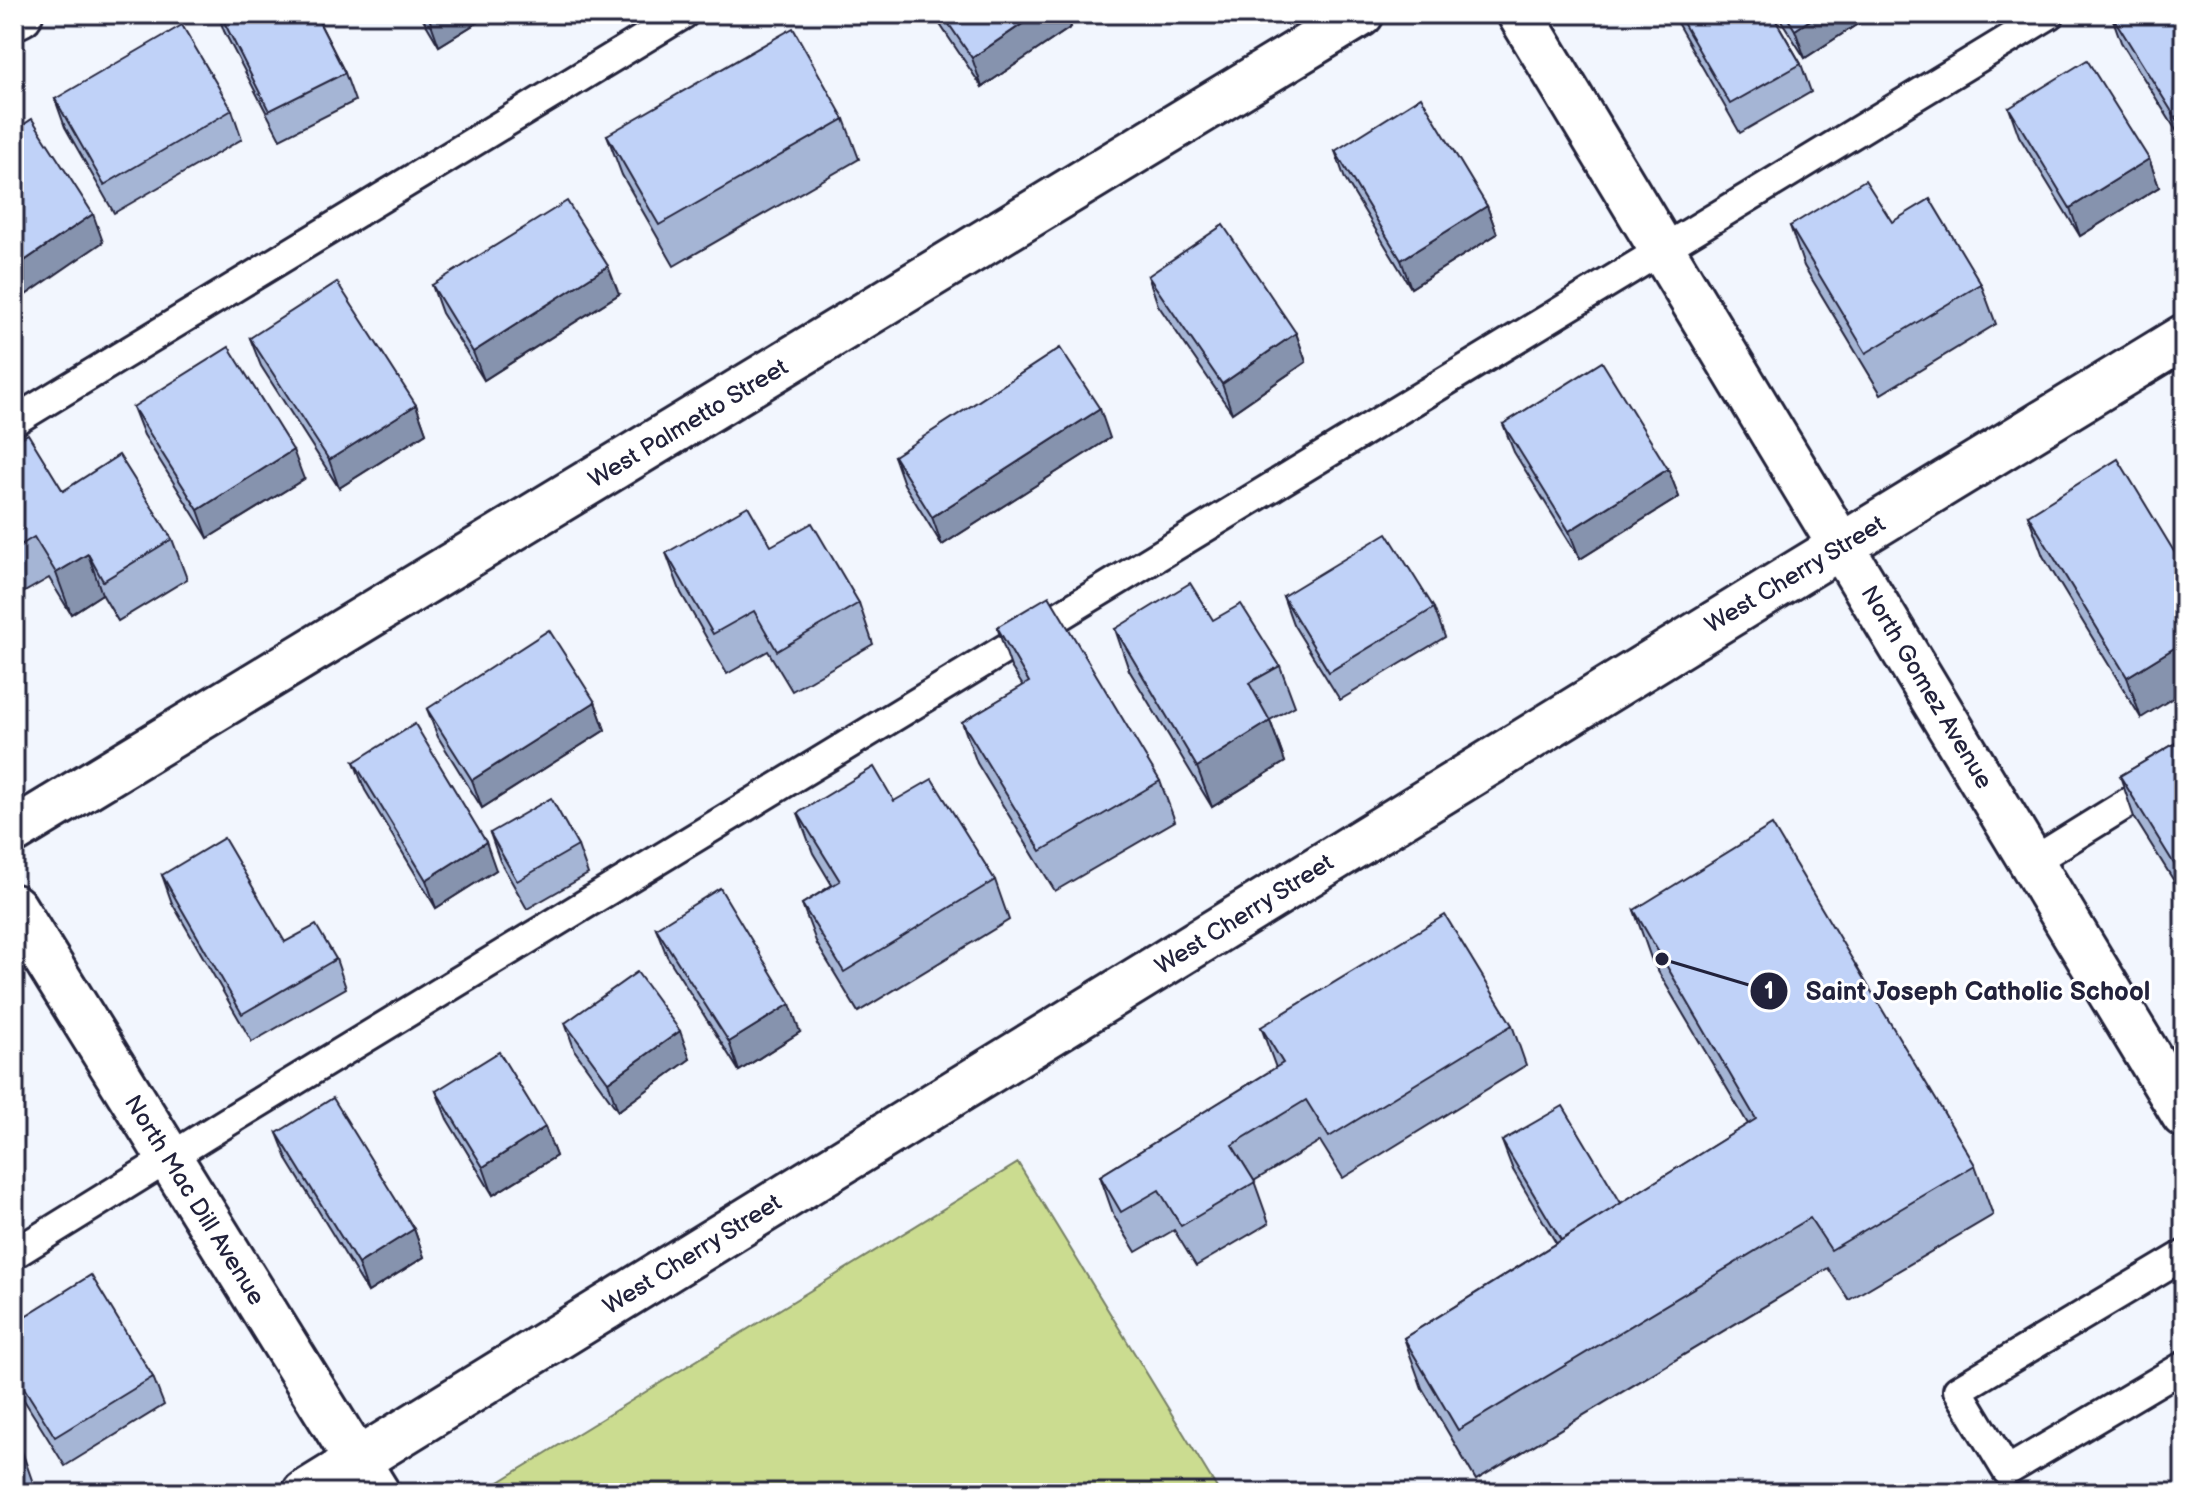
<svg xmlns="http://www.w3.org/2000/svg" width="2198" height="1507" font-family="'Balsamiq Sans',sans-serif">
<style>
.green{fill:#cbdc90;stroke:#767f66;stroke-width:2}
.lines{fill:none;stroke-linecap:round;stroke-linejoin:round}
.service-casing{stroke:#22223b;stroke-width:34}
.minor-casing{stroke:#22223b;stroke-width:50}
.tertiary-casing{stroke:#22223b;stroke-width:50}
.service{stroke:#fff;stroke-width:28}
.minor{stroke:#fff;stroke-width:44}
.tertiary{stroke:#fff;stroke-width:44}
.wall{fill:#a5b5d5;stroke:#22223b;stroke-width:2}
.shaded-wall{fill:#8693ae;stroke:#22223b;stroke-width:2}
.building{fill:#c0d2f8;stroke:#22223b;stroke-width:2}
.labels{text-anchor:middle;stroke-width:6;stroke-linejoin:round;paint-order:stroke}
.street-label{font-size:24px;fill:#22223b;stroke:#fff}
.leader{fill:none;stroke:#22223b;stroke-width:3}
.callout-dot{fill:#22223b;stroke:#fff;stroke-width:3}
.mark-label{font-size:24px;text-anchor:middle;font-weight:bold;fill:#fff}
.callout-label{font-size:26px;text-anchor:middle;font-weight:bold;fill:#22223b;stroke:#fff;stroke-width:6;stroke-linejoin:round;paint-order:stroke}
</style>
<rect width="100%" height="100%" fill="#f2f6fe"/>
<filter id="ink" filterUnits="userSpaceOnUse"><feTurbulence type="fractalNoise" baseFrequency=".0125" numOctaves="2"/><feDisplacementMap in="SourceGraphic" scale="16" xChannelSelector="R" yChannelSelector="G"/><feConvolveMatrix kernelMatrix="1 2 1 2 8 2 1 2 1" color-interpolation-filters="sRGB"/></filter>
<g filter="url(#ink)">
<path class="green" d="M1018,1163L1220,1493H499L494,1485Z"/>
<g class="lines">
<defs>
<g id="service">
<path d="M14,421L684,14"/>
<path d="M2032,862L2184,768"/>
<path d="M14,1254L240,1114L2050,14"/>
<path d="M2184,1255L1958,1390L2007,1471L2184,1366"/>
</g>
<g id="minor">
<path d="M1520,14L2184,1115"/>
<path d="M14,17L20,14"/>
<path d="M14,831L1361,14"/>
<path d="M305,1493L1784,581L2184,337"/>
</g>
<path id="tertiary" d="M14,907L377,1493"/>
</defs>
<use href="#service" class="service-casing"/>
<use href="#minor" class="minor-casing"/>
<use href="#tertiary" class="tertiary-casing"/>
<use href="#service" class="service"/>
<use href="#minor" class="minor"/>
<use href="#tertiary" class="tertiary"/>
</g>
<g class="wall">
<path d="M218,14H315L345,73L355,101L280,139L224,31Z"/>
<path d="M420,14H491L439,46Z"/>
<path d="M933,14H1066L1071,27L982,87Z"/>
<path d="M1672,14H1772L1801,64L1811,92L1740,133Z"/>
<path d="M1777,14H1873L1805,58Z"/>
<path d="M2111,14H2184V143L2121,42Z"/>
<path d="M55,99L232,110L242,139L114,213L65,127Z"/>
<path d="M2009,108L2149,159L2159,187L2080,236L2019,136Z"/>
<path d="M844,119L859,159L674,266L622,175L607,135Z"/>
<path d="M1335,151L1487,206L1497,234L1411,288L1345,179Z"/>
<path d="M1892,222L1981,284L1996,324L1881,394L1804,266L1790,226Z"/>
<path d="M1148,276L1296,333L1306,362L1232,413L1158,305Z"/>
<path d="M432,285L619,294L484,380L442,313Z"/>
<path d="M250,338L416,405L426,433L339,488L261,366Z"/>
<path d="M133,407L304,479L208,538L144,435Z"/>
<path d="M1503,424L1668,469L1679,497L1580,559L1514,452Z"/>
<path d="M2184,437V472L2174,444Z"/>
<path d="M1110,438L942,545L904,484L894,456Z"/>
<path d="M14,442L63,491L172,539L187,579L118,621L102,594L71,614L49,578L14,598Z"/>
<path d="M2028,515L2184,568L2141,718L2043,556Z"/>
<path d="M771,546L859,603L873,644L792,691L768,651L727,674L681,593L666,553Z"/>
<path d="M1283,596L1434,608L1445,637L1340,700L1293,624Z"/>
<path d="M1213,620L1280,666L1295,706L1270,720L1285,762L1212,807L1129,670L1115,629Z"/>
<path d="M997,627L1160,781L1175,821L1055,891L977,763L962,722L1023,686L1011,667Z"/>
<path d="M595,702L605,730L482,808L438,737L427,709Z"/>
<path d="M2184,738V897L2134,817L2120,776Z"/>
<path d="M354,762L496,870L436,908L365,790Z"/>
<path d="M894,801L995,880L1009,920L858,1012L817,944L802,904L832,885L813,853L798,813Z"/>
<path d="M490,833L578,846L588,874L527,909L500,861Z"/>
<path d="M162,875L285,942L336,959L346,988L252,1042L172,903Z"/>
<path d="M1634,910L1975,1165L1993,1215L1849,1300L1828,1268L1476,1480L1422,1388L1404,1338L1556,1243L1513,1170L1502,1141L1621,1203L1748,1124L1652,961Z"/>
<path d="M656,928L800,1032L739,1071L667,956Z"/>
<path d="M565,1023L690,1059L618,1111L575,1051Z"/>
<path d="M1512,1025L1526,1065L1343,1178L1320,1141L1254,1181L1269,1223L1196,1266L1174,1230L1136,1252L1114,1216L1100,1176L1276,1068L1261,1027Z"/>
<path d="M436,1091L545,1127L556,1156L493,1195L447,1119Z"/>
<path d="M277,1133L414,1229L424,1257L368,1292L288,1161Z"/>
<path d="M14,1323L153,1377L164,1405L65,1466L14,1384Z"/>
<path d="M14,1435L19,1443L33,1483L16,1493H14Z"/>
</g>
<g class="shaded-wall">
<path d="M435,14H491L439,46L429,18Z"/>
<path d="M1037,14H1066L1071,27L982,87L972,58Z"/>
<path d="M1819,14H1873L1805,58L1795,30Z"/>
<path d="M2149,159L2159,187L2080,236L2070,208Z"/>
<path d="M1487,206L1497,234L1411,288L1401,260Z"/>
<path d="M93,214L103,242L14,303V268Z"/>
<path d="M608,266L619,294L484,380L473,352Z"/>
<path d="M1296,333L1306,362L1232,413L1222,384Z"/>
<path d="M416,405L426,433L339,488L329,460Z"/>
<path d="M1100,409L1110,438L942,545L932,517Z"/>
<path d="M293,450L304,479L208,538L198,510Z"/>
<path d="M1668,469L1679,497L1580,559L1569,531Z"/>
<path d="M88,554L102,594L71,614L56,573Z"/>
<path d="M2184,642V691L2141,718L2127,677Z"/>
<path d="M595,702L605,730L482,808L472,780Z"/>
<path d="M1270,721L1285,762L1212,807L1197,767Z"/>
<path d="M486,842L496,870L436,908L426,880Z"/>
<path d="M790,1004L800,1032L739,1071L729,1042Z"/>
<path d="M680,1031L690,1059L618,1111L608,1082Z"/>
<path d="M545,1127L556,1156L493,1195L483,1167Z"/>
<path d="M414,1229L424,1257L368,1292L358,1264Z"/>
</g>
<g class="building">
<path d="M220,14H315L345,73L269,111Z"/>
<path d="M942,14H1037L972,58Z"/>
<path d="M1678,14H1772L1801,64L1730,104Z"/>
<path d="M1785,14H1819L1795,30Z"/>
<path d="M2111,14H2184V131Z"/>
<path d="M182,25L232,110L104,185L55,99Z"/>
<path d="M793,28L844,119L659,225L607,135Z"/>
<path d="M2087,60L2149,159L2070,208L2009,108Z"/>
<path d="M1421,97L1487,206L1401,260L1335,151Z"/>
<path d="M32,119L93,214L14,268V131Z"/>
<path d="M1865,180L1892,222L1930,199L1981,284L1866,353L1790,226Z"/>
<path d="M567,201L608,266L473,352L432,285Z"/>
<path d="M1223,225L1296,333L1222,384L1148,276Z"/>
<path d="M337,282L416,405L329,460L250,338Z"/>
<path d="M229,347L293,450L198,510L133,407Z"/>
<path d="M1060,348L1100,409L932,517L894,456Z"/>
<path d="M1602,362L1668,469L1569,531L1503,424Z"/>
<path d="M28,434L63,491L119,455L172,539L103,581L88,554L56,573L34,537L14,549V442Z"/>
<path d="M2184,437V460L2174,444Z"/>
<path d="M2118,459L2184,568V642L2127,677L2028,515Z"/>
<path d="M748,506L771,546L812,523L859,603L777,651L754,611L713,634L666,553Z"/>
<path d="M1387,533L1434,608L1329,672L1283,596Z"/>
<path d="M1190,583L1213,620L1241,604L1280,666L1249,683L1270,721L1197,767L1115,629Z"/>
<path d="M1049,596L1160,781L1041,851L962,722L1029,682L997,627Z"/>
<path d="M549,630L595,702L472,780L427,709Z"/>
<path d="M415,724L486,842L426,880L354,762Z"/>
<path d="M2184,738V880L2120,776Z"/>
<path d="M874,767L894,801L932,779L995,880L844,972L802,904L840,881L798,813Z"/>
<path d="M551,798L578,846L517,881L490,833Z"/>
<path d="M1772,825L1975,1165L1831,1250L1810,1218L1458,1430L1404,1338L1756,1119L1634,910Z"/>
<path d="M224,838L285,942L316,925L336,959L242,1014L162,875Z"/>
<path d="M720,888L790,1004L729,1042L656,928Z"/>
<path d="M1445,915L1512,1025L1329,1137L1306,1100L1232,1145L1255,1182L1181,1226L1159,1190L1121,1212L1100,1176L1283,1063L1261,1027Z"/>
<path d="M637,972L680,1031L608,1082L565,1023Z"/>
<path d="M499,1052L545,1127L483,1167L436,1091Z"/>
<path d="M333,1098L414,1229L358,1264L277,1133Z"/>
<path d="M1563,1106L1621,1203L1561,1240L1502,1141Z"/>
<path d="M91,1275L153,1377L55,1437L14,1372V1323Z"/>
<path d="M14,1435L19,1443L14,1446Z"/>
<path d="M1917,1482L1924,1493H1899Z"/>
</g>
</g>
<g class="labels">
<g class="street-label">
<text transform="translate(688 423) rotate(-31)" y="8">West Palmetto Street</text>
<text transform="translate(1795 574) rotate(-31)" y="8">West Cherry Street</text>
<text transform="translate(1927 687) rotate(59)" y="8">North Gomez Avenue</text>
<text transform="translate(1244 914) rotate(-32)" y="8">West Cherry Street</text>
<text transform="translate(195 1200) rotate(58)" y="8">North Mac Dill Avenue</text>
<text transform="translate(692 1254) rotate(-32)" y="8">West Cherry Street</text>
</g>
</g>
<path class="leader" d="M1662 959L1769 991"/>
<g class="callout-dot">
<circle cx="1662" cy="959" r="8"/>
<circle cx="1769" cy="991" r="20"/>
</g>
<g class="mark-label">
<text x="1769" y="999">1</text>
</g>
<g class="callout-label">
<text x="1978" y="1000">Saint Joseph Catholic School</text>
</g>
<rect width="2198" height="1507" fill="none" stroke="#fff" stroke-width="48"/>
<rect x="24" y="24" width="2150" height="1459" fill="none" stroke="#22223b" stroke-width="3" filter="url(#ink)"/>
</svg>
